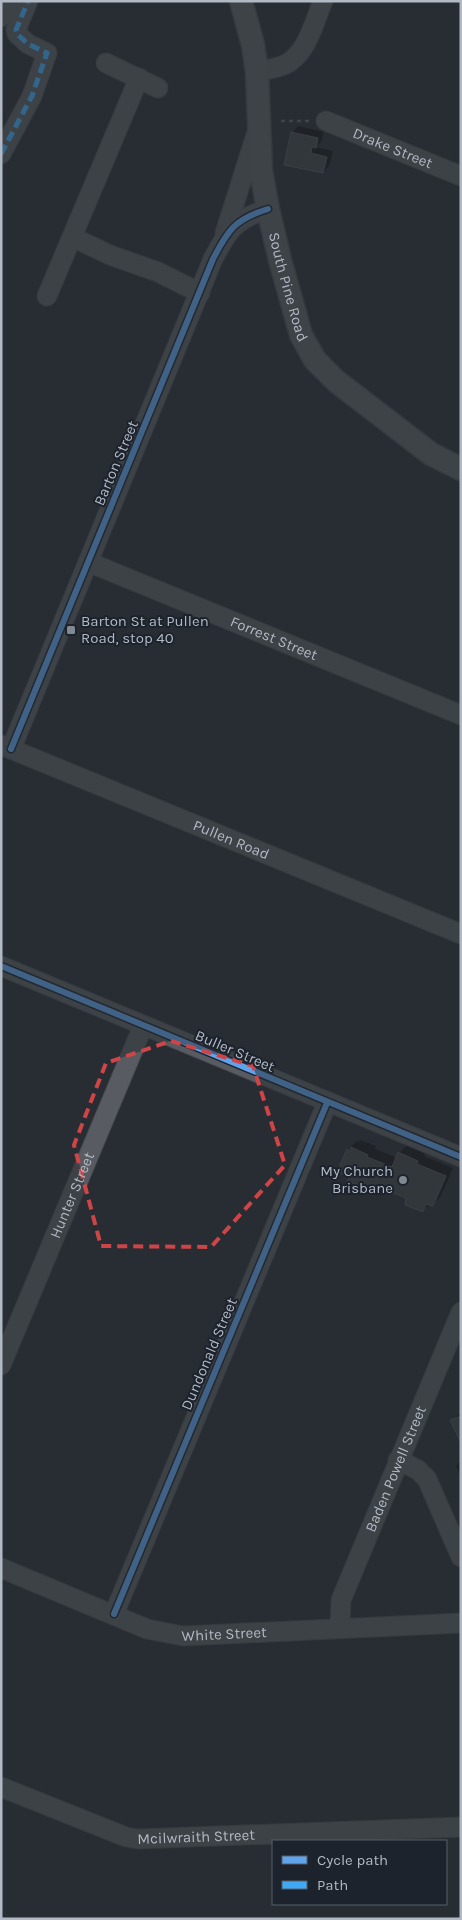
<svg xmlns="http://www.w3.org/2000/svg" width="462" height="1920" font-family="Karla,sans-serif">
<style>
.shadow{fill:#0007}
.building{fill:#3f4348;stroke:#50545b}
.lines{fill:none;stroke-linecap:round;stroke-linejoin:round}
.minor-casing{stroke:#46494e;stroke-width:21}
.major-casing{stroke:#464950;stroke-width:25}
.path{stroke:#5b6065;stroke-width:2.5;stroke-dasharray:4 4;stroke-linecap:butt}
.minor{stroke:#585b61;stroke-width:19}
.major{stroke:#5a5d63;stroke-width:22}
.quiet{stroke:#3fa9f5;stroke-width:5;stroke-dasharray:10 5;stroke-linecap:butt}
.cycleway-casing{stroke:#1c232d;stroke-width:9}
.cycleway{stroke:#60a3ed;stroke-width:6}
.marked{fill:none;stroke:#cf4547;stroke-width:4;stroke-dasharray:10 6;stroke-linejoin:round}
.poi-dot{fill:#828891;stroke:#1c232d;stroke-width:2}
.labels{text-anchor:middle;stroke-width:4;stroke-linejoin:round;paint-order:stroke}
.street-label{font-size:15px;fill:#b2b9c4;stroke:#1c232d}
.poi-label{font-size:15px;fill:#b2b9c4;stroke:#1c232d;text-anchor:start}
</style>
<rect width="100%" height="100%" fill="#282d33"/>
<g class="shadow">
<path d="M298,126L324,132L322,140L316,147L333,151L329,166L323,172L292,133Z"/>
<path d="M361,1140L376,1146L375,1149L397,1158L399,1153L407,1145L426,1152L424,1156L453,1168L441,1196L433,1205L430,1204L422,1211L407,1198L378,1185L374,1189L366,1181L362,1179L358,1184L351,1176L348,1150L356,1141L358,1142Z"/>
<path d="M461,1413V1440L452,1420Z"/>
<path d="M460,1461H461V1476L456,1466Z"/>
</g>
<g class="building">
<path d="M291,132L318,138L316,148L312,147L311,153L327,157L323,173L284,165Z"/>
<path d="M351,1147L368,1155L367,1157L392,1167L398,1152L418,1161L417,1164L446,1176L433,1206L426,1204L423,1212L405,1205L406,1198L376,1186L375,1191L363,1186L365,1181L360,1180L358,1185L347,1181L349,1177L337,1172L347,1149L350,1151Z"/>
<path d="M461,1416V1443L450,1420Z"/>
</g>
<g class="lines">
<defs>
<g id="minor">
<path d="M1,17L8,1"/>
<path d="M106,63L158,88"/>
<path d="M257,72C266,70 276,68 284,65C307,55 314,22 323,1"/>
<path id="s1" d="M326,121L461,176"/>
<path d="M1,154L32,96L47,53L28,44L17,34L16,30L28,1"/>
<path d="M225,233L256,135"/>
<path d="M72,237L110,255L158,272L200,293"/>
<path d="M47,296L139,78"/>
<path id="s2" d="M88,562L461,715"/>
<path id="s3" d="M1,745L461,934"/>
<path d="M11,749L213,259C228,230 235,219 268,209"/>
<path d="M1,966L461,1157"/>
<path id="s4" d="M1,1365L143,1026"/>
<path d="M398,1460L418,1470L427,1479L461,1557"/>
<path id="s5" d="M1,1568L147,1629L183,1636L461,1623"/>
<path d="M114,1614L327,1103"/>
<path id="s6" d="M340,1628L341,1600L461,1312"/>
<path id="s7" d="M1,1787L126,1837L138,1839L461,1827"/>
</g>
<g id="major">
<path id="s8" d="M241,1L253,45L257,72L261,171L268,209L280,260L301,335L315,360L336,381L431,454L461,469"/>
</g>
</defs>
<use href="#minor" class="minor-casing"/>
<use href="#major" class="major-casing"/>
<path class="path" d="M281,121H310"/>
<use href="#minor" class="minor"/>
<use href="#major" class="major"/>
<path class="quiet" d="M1,154L32,96L47,53L28,44L17,34L16,30L28,1"/>
<defs>
<g id="cycleway">
<path d="M11,749L213,259C228,230 235,219 268,209"/>
<path d="M1,966L461,1157"/>
<path d="M114,1614L327,1103"/>
</g>
</defs>
<use href="#cycleway" class="cycleway-casing"/>
<use href="#cycleway" class="cycleway"/>
</g>
<path d="M0 0H462V1920H0ZM171,1041L253,1066L285,1165L211,1247L101,1246L74,1145L106,1063Z" fill="#282d33" fill-opacity=".55" fill-rule="evenodd"/>
<path class="marked" d="M171,1041L253,1066L285,1165L211,1247L101,1246L74,1145L106,1063Z"/>
<g class="poi-dot">
<rect x="66" y="625" width="10" height="10" rx="2.5"/>
<circle cx="403" cy="1180" r="5"/>
</g>
<g class="labels">
<g class="street-label">
<text dy="5" stroke="none"><textPath href="#s1" startOffset="72">Drake Street</textPath></text>
<text dy="5" stroke="none"><textPath href="#s8" startOffset="291">South Pine Road</textPath></text>
<text transform="translate(116 463) rotate(-67)" y="5">Barton Street</text>
<text dy="5" stroke="none"><textPath href="#s2" startOffset="201">Forrest Street</textPath></text>
<text dy="5" stroke="none"><textPath href="#s3" startOffset="249">Pullen Road</textPath></text>
<text transform="translate(235 1051) rotate(23)" y="5">Buller Street</text>
<text dy="5" stroke="none"><textPath href="#s4" startOffset="184">Hunter Street</textPath></text>
<text transform="translate(209 1354) rotate(-67)" y="5">Dundonald Street</text>
<text dy="5" stroke="none"><textPath href="#s6" startOffset="170">Baden Powell Street</textPath></text>
<text dy="5" stroke="none"><textPath href="#s5" startOffset="236">White Street</textPath></text>
<text dy="5" stroke="none"><textPath href="#s7" startOffset="205">Mcilwraith Street</textPath></text>
</g>
<g class="poi-label">
<text x="81" y="626">Barton St at Pullen<tspan x="81" dy="17">Road, stop 40</tspan></text>
<text x="393" y="1176" text-anchor="end">My Church<tspan x="393" dy="17">Brisbane</tspan></text>
</g>
</g>
<rect width="462" height="1920" fill="none" stroke="#b2b9c4" stroke-width="5"/>
<rect x="272" y="1840" width="175" height="65" fill="#1c232d" stroke="#585f69"/>
<rect x="282" y="1856" width="25" height="8" fill="#60a3ed" stroke="#585f69"/>
<text x="317" y="1865" font-size="15" fill="#b2b9c4">Cycle path</text>
<rect x="282" y="1881" width="25" height="8" fill="#3fa9f5" stroke="#585f69"/>
<text x="317" y="1890" font-size="15" fill="#b2b9c4">Path</text>
</svg>
